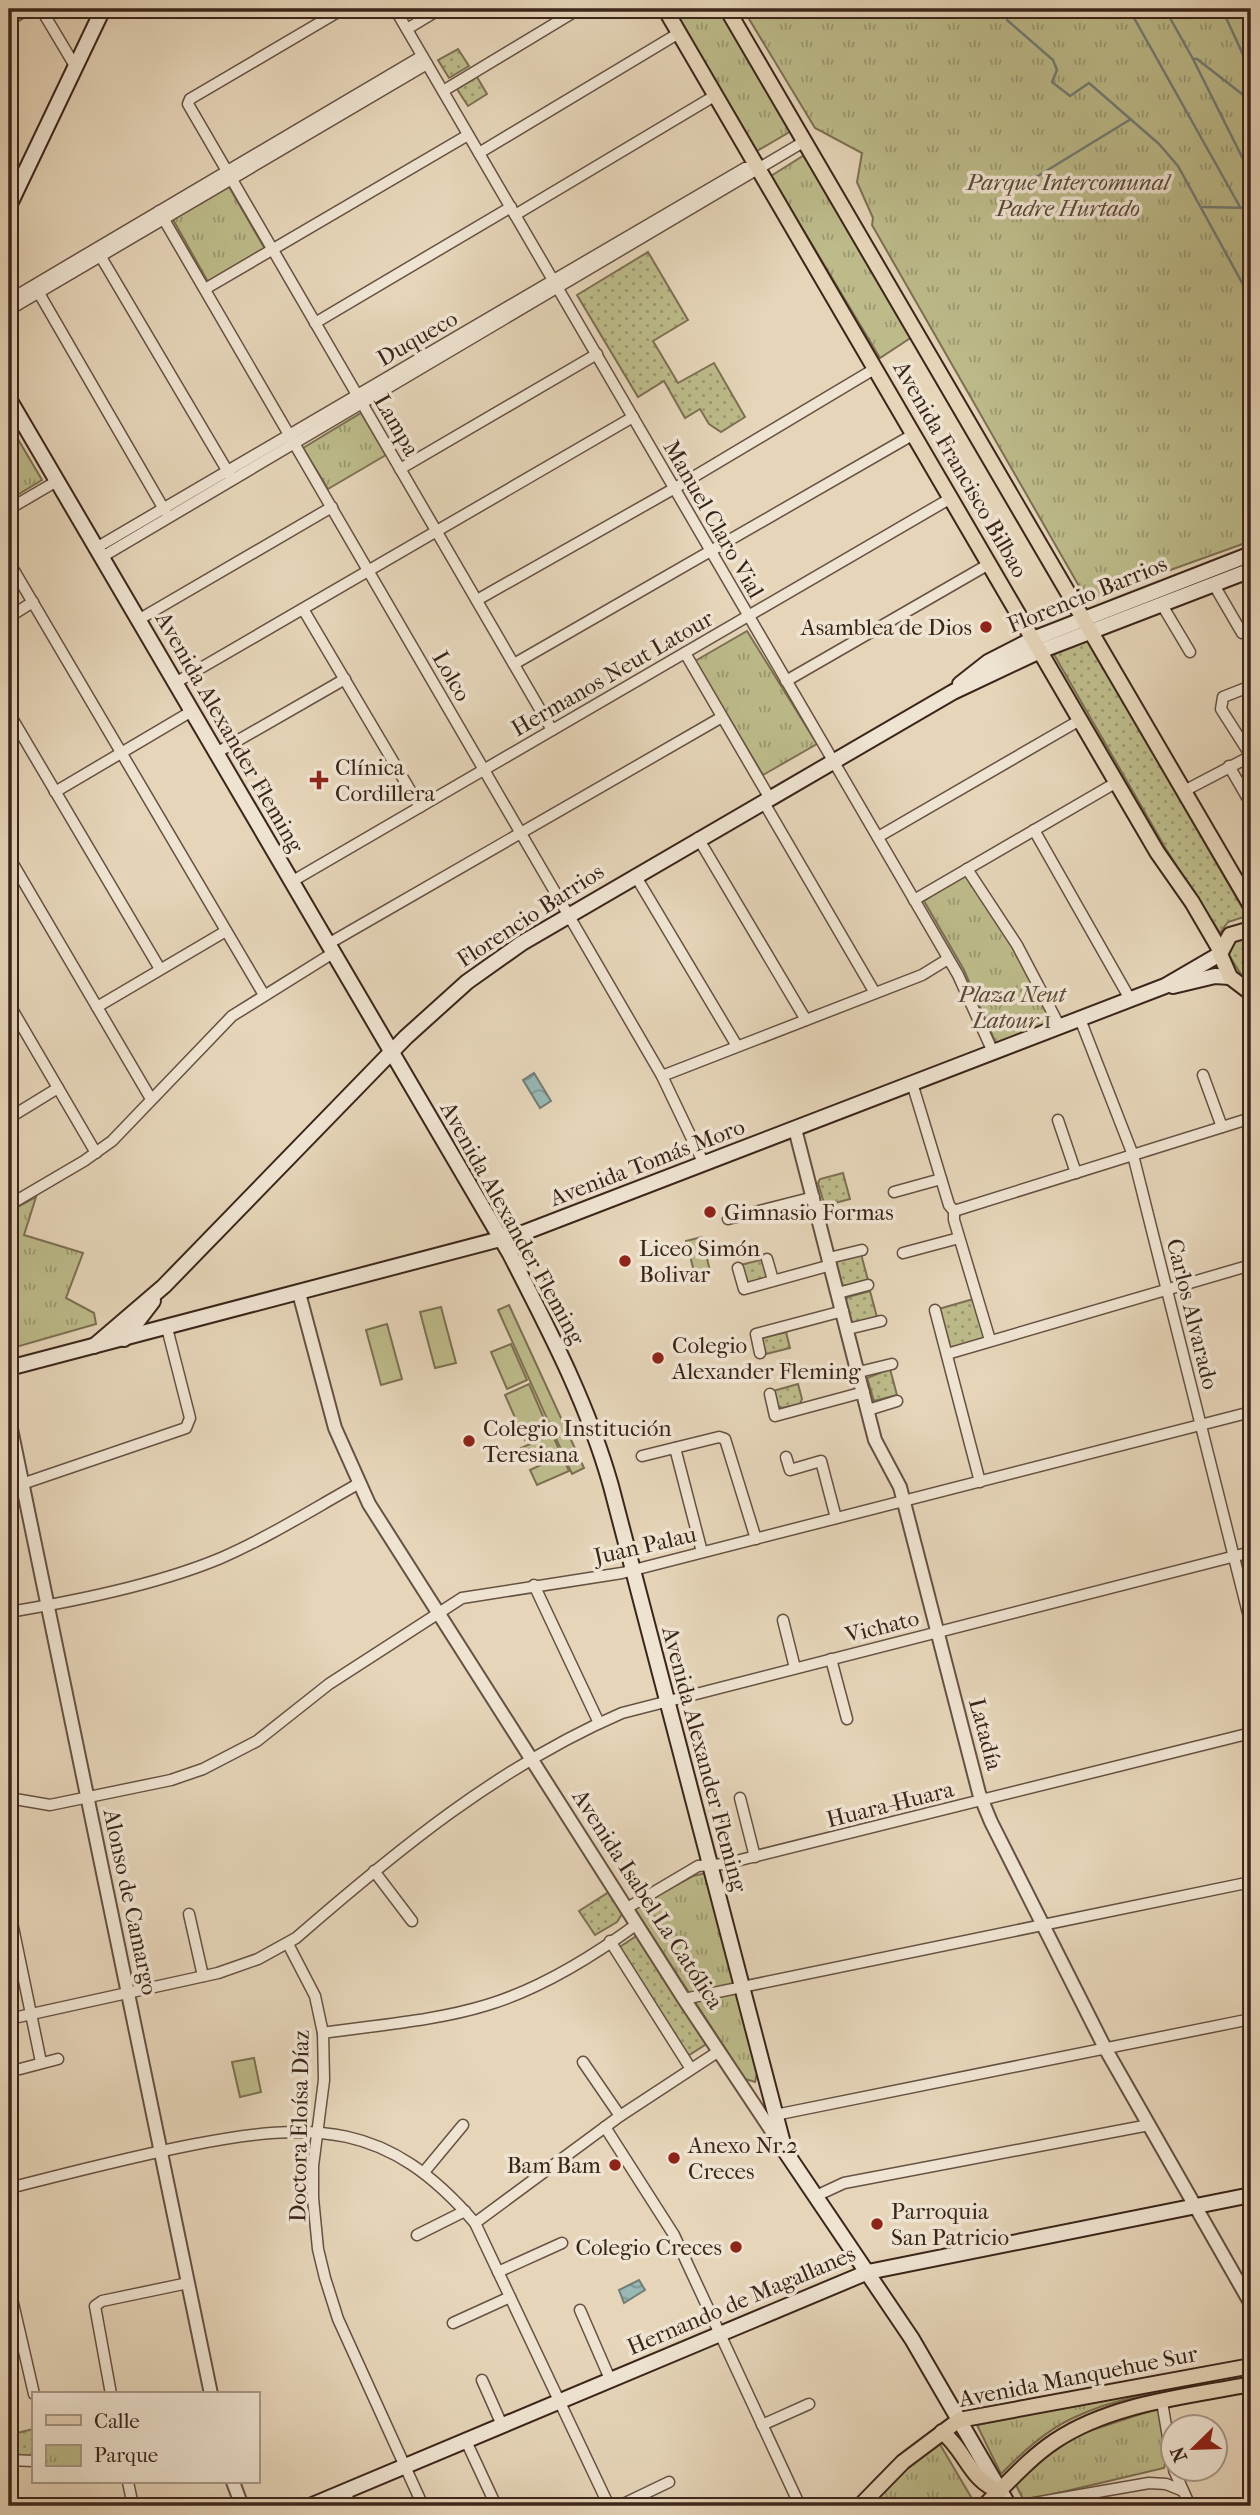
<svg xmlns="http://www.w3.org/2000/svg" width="1260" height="2515" font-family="'IM FELL French Canon',serif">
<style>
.grass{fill:url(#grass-dots);stroke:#7c7052;stroke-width:2}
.park{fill:url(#park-tufts);stroke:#7c7052;stroke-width:2}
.pitch{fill:#bdbb8a;stroke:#7c7052;stroke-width:2}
.water{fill:url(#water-waves);stroke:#727d77;stroke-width:2}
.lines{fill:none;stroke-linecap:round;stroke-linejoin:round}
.stream{stroke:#727d77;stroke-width:2.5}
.minor-casing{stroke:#665142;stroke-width:13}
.tertiary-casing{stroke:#665142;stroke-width:16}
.secondary-casing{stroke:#3b251a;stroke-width:18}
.primary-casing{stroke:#3b251a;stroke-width:18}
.minor{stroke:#efe4d2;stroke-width:10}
.tertiary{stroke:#efe4d2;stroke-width:12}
.secondary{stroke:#efe4d2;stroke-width:14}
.primary{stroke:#e6d5b9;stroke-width:14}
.poi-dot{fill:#8f2418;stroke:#efe4d2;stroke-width:2.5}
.labels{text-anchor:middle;stroke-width:7;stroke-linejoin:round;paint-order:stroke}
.park-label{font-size:23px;font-style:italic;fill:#5c4a36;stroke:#efe4d2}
.street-label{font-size:23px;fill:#3b251a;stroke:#efe4d2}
.poi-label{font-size:23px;fill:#3b251a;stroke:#efe4d2;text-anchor:start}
</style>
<defs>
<pattern id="grass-dots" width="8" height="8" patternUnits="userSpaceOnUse" patternTransform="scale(1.75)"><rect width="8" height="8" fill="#bdbb8a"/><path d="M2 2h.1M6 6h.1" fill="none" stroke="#9b9870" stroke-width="1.8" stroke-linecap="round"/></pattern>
<pattern id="park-tufts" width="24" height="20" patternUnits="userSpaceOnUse" patternTransform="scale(1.75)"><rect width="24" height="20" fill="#bdbb8a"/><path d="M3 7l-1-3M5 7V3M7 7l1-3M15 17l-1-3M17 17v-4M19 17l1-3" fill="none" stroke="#9b9870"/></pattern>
<pattern id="water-waves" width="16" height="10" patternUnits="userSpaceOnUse" patternTransform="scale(1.75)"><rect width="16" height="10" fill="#97b8b5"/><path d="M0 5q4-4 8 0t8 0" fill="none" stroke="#7c9592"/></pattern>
</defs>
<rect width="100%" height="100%" fill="#e6d5b9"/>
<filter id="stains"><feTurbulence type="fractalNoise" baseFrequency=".00286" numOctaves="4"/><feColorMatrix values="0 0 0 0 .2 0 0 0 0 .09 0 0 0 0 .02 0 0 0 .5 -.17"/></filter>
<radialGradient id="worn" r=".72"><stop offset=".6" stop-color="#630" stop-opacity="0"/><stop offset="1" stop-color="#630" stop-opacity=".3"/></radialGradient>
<g class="grass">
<path d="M458,49L469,66L449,78L438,60Z"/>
<path d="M477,77L487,94L468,106L457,89Z"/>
<path d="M648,252L688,320L653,341L678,383L714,363L745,417L721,432L709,424L700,409L685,418L664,381L638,397L577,295Z"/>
<path d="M1086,637L1247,916L1228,922L1220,933L1166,849L1052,651Z"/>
<path d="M1248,936L1251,937V982L1242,976L1229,955L1234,940Z"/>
<path d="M843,1173L850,1199L828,1205L824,1203L818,1183L820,1179Z"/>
<path d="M861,1254L868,1280L847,1286L842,1285L836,1264L838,1260Z"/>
<path d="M765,1259L769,1275L767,1279L747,1283L740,1265Z"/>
<path d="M870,1291L877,1317L856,1323L851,1321L845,1301L848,1297Z"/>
<path d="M977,1298L990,1340L947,1354L935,1310Z"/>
<path d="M786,1332L790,1348L766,1354L762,1339L765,1337Z"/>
<path d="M890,1369L897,1395L874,1401L867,1378Z"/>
<path d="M798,1384L802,1399L800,1404L782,1408L778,1406L773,1391Z"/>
<path d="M609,1892L622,1914L617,1922L595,1935L579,1911Z"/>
<path d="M638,1935L708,2043L686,2057L618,1948Z"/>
<path d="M33,2429V2457L16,2458L9,2455V2435Z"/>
</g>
<g class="park">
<path d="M673,9H721L793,130L757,151Z"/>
<path d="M743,9H1251V541L1087,600L872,225L873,218L857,182L862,153L815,128Z"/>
<path d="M806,154L912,337L880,358L771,176Z"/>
<path d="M228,185L265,249L208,282L171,216Z"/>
<path d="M361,413L386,455L328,489L303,448Z"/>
<path d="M9,424L42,480L9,500Z"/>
<path d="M747,631L817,744L763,775L695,661Z"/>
<path d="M966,874L1015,947L1055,1023L997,1046L964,970L924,901Z"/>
<path d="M36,1197L24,1235L83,1253L66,1298L94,1313L96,1324L9,1349V1212Z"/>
<path d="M706,1873L757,2073L755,2082L745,2079L634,1908L693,1876Z"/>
<path d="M1251,2369V2377C1193,2387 1127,2392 1073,2418C1045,2431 1023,2452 1001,2474L977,2425Z"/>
<path d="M1159,2408L1166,2460L1164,2468L1024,2501L1015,2483L1054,2448L1086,2432Z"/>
<path d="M938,2441L974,2502L969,2506H869L882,2490Z"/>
</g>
<g class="pitch">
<path d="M702,1237L710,1271L695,1275L686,1241Z"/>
<path d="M509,1305L584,1468L572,1474L498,1310Z"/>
<path d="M441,1307L456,1363L435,1368L420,1312Z"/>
<path d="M387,1324L402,1379L381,1385L366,1330Z"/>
<path d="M511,1344L527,1380L507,1389L491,1352Z"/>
<path d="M529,1384L549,1430L525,1440L505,1395Z"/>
<path d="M552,1434L559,1449L527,1463L521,1448Z"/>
<path d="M562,1455L569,1471L537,1485L530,1470Z"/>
<path d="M254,2058L261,2092L240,2097L232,2062Z"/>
</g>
<g class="water">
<path d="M534,1073L551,1101L540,1108L523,1080Z"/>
<path d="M639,2280L645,2290L624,2303L619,2290Z"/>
</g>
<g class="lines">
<g class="stream">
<path d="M1129,9L1240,207"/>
<path d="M1165,9L1193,59H1197L1251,101"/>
<path d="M1222,9L1251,72"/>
<path d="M1007,20L1053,60L1057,70L1052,82L1070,96L1089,83L1159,144L1178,166L1251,299"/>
<path d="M1193,59L1251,175"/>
<path d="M1015,190L1131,119"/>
<path d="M1203,207L1251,208"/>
</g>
<defs>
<g id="minor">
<path d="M41,9L75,66"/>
<path d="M343,9L190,99L188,104L552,730"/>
<path d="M395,9L958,975L993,1052"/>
<path d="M9,20L28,9"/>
<path d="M407,29L440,9"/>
<path d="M443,91L579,9"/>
<path d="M479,153L679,33"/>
<path d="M159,211L662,1076L704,1164"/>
<path d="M515,215L716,95"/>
<path d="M98,252L231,477"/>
<path d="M36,288L165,511"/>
<path d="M205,289L468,135"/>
<path d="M9,300L422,56"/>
<path d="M9,310L427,64"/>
<path d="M315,323L511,207"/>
<path d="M400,469L597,354"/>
<path d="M9,509L57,481"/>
<path d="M96,548L745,168L758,167"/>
<path d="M102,557L805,141"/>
<path d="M9,562L264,995"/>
<path d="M1214,585L1242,633"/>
<path d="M477,600L675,488L876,368"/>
<path d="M1162,605L1190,652"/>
<path d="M303,609L420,807"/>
<path d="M9,617L33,602"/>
<path d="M138,620L332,507"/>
<path d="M685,653L769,797"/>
<path d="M514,664L914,434"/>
<path d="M786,681L989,564"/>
<path d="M175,683L633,417"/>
<path d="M9,713L160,969"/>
<path d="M216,753L345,679"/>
<path d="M1251,756L1221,709L1223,697L1251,686"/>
<path d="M1229,766L1251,804"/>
<path d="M1184,791L1251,756"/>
<path d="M55,792L192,711"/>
<path d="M763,801L875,993"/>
<path d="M1034,830L1130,999"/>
<path d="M878,837L1080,720"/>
<path d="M698,838L806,1020"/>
<path d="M9,857L151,1099"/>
<path d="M967,869L1017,945L1060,1027"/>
<path d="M635,875L737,1046"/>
<path d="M291,882L951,498"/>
<path d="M914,900L1117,782"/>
<path d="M328,944L722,717"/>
<path d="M9,1004L96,1153"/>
<path d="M97,1007L226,931"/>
<path d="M1080,1019L1133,1155L1251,1625"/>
<path d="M1203,1075L1222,1127"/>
<path d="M662,1076L922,975L948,959"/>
<path d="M912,1083L949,1205L954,1211V1220L990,1340"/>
<path d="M9,1118L58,1088"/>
<path d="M1058,1120L1076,1173"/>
<path d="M894,1192L941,1179"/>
<path d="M9,1205L84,1161L112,1141L232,1016L333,953"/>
<path d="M954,1211L1251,1118"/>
<path d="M728,1219L814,1197"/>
<path d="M903,1253L959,1238"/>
<path d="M829,1258L862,1250"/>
<path d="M767,1259L773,1280"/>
<path d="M738,1268L744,1289L831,1265"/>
<path d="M838,1293L868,1285"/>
<path d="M935,1310L980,1482"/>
<path d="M848,1329L881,1321"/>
<path d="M760,1353L756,1334L843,1311"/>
<path d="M947,1354L1251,1265"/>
<path d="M859,1372L892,1364"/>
<path d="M770,1394L775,1416L864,1392"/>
<path d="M868,1410L897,1401"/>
<path d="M675,1448L702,1552"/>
<path d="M642,1456L719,1437L725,1439L756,1539"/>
<path d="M786,1457L790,1470L821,1461L836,1518"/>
<path d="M22,1484L186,1428L190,1418L167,1328"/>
<path d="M534,1585L599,1723"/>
<path d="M9,1612C76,1601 159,1584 221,1558C269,1537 313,1509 358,1484"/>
<path d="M783,1620L795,1668"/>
<path d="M831,1659L847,1719"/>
<path d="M9,1798L50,1805L171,1780L203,1769L257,1741L329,1684L462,1598L622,1573L1251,1412"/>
<path d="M740,1798L755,1857"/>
<path d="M374,1871L412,1921"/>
<path d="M9,1908L41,2062"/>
<path d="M627,1908L698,1866L724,1864L1251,1733"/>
<path d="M189,1914L203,1976"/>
<path d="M610,1941L691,2069"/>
<path d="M288,1944L315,1996L323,2033L324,2080L313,2166V2198L318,2249L325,2278L338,2319L423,2506"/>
<path d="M684,1999L1251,1882"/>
<path d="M9,2019L218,1973L258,1959L296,1938C396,1851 499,1766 622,1713L1251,1552"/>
<path d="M323,2033C377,2025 435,2021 487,2005C540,1989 592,1957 637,1924"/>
<path d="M583,2062L620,2116"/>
<path d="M20,2069L58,2059"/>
<path d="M775,2115L1251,2019"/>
<path d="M605,2127L674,2235L800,2506"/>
<path d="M424,2172L463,2125"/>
<path d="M9,2188C69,2173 130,2157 191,2145C314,2121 388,2121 475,2223L609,2506"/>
<path d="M816,2196L844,2183L1149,2125"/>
<path d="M475,2223L620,2116L719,2051"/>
<path d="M417,2235L465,2211"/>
<path d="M498,2272L562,2243"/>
<path d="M9,2300L12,2299L34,2394"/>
<path d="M580,2310L610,2379"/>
<path d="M453,2323L510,2297"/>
<path d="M482,2380L502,2425"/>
<path d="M111,2394L95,2306L102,2301L188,2283"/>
<path d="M1162,2402L1172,2461"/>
<path d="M762,2425L809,2404"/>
<path d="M466,2441L493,2499"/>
<path d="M9,2460L33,2461"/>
<path d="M1174,2470L1190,2506"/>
<path d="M128,2482L133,2506"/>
<path d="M345,2492L351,2506"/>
<path d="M619,2506L669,2482"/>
<path d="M1017,2506L1149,2483L1166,2484L1181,2490"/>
<path d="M1248,2506L1250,2505"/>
</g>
<g id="tertiary">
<path d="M795,1129L875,1440L900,1487L979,1793L991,1822L1105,2048L1251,2304"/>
<path d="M299,1293L335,1428L369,1504L684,1999L781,2145"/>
<path d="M9,1419L211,2394"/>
<path d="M233,2482L242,2506"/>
</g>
<g id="secondary">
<path d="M9,206L103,9"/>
<path d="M9,399L510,1254C549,1330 588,1404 611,1486L785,2151L912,2339L1009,2506"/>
<path d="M960,684L988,662L1033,639L1251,554"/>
<path d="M1173,986L1215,976L1230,977"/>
<path d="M124,1339L153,1301"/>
<path d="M94,1346L164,1286L406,1037L467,982L522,943L953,692L1040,651L1251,570"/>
<path d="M9,1368L523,1233L1165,986L1220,954"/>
<path d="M310,2506L868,2272L1251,2195"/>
</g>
<g id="primary">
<path d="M665,9L1157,852L1192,902L1220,950"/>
<path d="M727,9L1251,906"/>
<path d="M1251,929L1230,935L1220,954L1230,977L1251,993"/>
<path d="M942,2432C965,2449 970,2482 1000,2491"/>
<path d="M860,2506L903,2462L959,2420L1251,2366"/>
<path d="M984,2506C1007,2484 1028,2459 1055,2441C1112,2403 1186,2397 1251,2384"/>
</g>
</defs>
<use href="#minor" class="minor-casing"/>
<use href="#tertiary" class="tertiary-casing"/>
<use href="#secondary" class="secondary-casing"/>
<use href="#primary" class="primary-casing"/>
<use href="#minor" class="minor"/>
<use href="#tertiary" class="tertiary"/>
<use href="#secondary" class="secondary"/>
<use href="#primary" class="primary"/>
</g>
<g class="poi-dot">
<circle cx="986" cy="627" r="7"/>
<path d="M315.5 769.5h7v7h7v7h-7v7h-7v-7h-7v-7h7z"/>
<circle cx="710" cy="1212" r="7"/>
<circle cx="625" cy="1261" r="7"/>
<circle cx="658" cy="1358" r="7"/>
<circle cx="469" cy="1441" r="7"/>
<circle cx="674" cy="2158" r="7"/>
<circle cx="615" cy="2165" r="7"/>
<circle cx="877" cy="2224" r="7"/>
<circle cx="736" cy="2247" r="7"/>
</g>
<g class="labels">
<g class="park-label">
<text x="1068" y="190">Parque Intercomunal<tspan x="1068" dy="26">Padre Hurtado</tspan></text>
<text x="1012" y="1002">Plaza Neut<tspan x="1012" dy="26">Latour 1</tspan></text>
</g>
<g class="street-label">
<text transform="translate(417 338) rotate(-30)" y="8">Duqueco</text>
<text transform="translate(397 425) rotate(60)" y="8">Lampa</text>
<text transform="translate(961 469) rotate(60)" y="8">Avenida Francisco Bilbao</text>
<text transform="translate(714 519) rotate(60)" y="8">Manuel Claro Vial</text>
<text transform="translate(1087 594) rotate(-22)" y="8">Florencio Barrios</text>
<text transform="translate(612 673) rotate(-30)" y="8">Hermanos Neut Latour</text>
<text transform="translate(452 676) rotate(60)" y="8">Lolco</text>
<text transform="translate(230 732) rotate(60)" y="8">Avenida Alexander Fleming</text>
<text transform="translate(530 915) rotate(-33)" y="8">Florencio Barrios</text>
<text transform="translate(647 1162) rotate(-21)" y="8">Avenida Tomás Moro</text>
<text transform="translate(513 1223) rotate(61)" y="8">Avenida Alexander Fleming</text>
<text transform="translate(1193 1314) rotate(76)" y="8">Carlos Alvarado</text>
<text transform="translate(645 1545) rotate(-13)" y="8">Juan Palau</text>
<text transform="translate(882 1626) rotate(-14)" y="8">Vichato</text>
<text transform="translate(986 1734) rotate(75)" y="8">Latadía</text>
<text transform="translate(705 1759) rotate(75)" y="8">Avenida Alexander Fleming</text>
<text transform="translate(890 1804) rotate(-14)" y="8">Huara-Huara</text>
<text transform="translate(648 1899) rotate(57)" y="8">Avenida Isabel La Católica</text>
<text transform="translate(131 1902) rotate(78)" y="8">Alonso de Camargo</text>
<text transform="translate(299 2126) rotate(-89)" y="8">Doctora Eloísa Díaz</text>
<text transform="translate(741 2300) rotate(-23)" y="8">Hernando de Magallanes</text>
<text transform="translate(1078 2376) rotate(-11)" y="8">Avenida Manquehue Sur</text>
</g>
<g class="poi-label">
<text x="972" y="635" text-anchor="end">Asamblea de Dios</text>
<text x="335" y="775">Clínica<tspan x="335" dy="26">Cordillera</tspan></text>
<text x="724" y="1220">Gimnasio Formas</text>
<text x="639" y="1256">Liceo Simón<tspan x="639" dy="26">Bolivar</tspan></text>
<text x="672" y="1353">Colegio<tspan x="672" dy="26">Alexander Fleming</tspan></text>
<text x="483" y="1436">Colegio Institución<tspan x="483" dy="26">Teresiana</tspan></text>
<text x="688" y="2153">Anexo Nr.2<tspan x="688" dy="26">Creces</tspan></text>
<text x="601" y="2173" text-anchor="end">Bam Bam</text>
<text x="891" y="2219">Parroquia<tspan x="891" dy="26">San Patricio</tspan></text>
<text x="722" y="2255" text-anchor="end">Colegio Creces</text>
</g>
</g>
<rect width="1260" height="2515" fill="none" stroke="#e6d5b9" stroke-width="35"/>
<rect x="10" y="10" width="1239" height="2494" fill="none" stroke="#3b251a" stroke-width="3.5"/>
<rect x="18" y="18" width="1225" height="2480" fill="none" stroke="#3b251a" stroke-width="2"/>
<rect x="32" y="2392" width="228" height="91" fill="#efe4d2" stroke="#a79888" stroke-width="2"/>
<rect x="46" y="2415" width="35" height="10" fill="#e6d5b9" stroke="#a79888" stroke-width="2"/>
<text x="94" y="2428" font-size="21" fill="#3b251a">Calle</text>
<rect x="46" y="2445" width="35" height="21" fill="url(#park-tufts)" stroke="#a79888" stroke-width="2"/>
<text x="94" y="2462" font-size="21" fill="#3b251a">Parque</text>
<g transform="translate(1194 2448) rotate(247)"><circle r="33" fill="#efe4d2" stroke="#a79888" stroke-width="2"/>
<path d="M0-5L12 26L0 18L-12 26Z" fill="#8f2418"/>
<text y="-10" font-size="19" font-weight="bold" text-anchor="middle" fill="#3b251a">N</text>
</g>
<rect width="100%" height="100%" filter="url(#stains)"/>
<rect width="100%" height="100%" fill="url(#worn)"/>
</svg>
